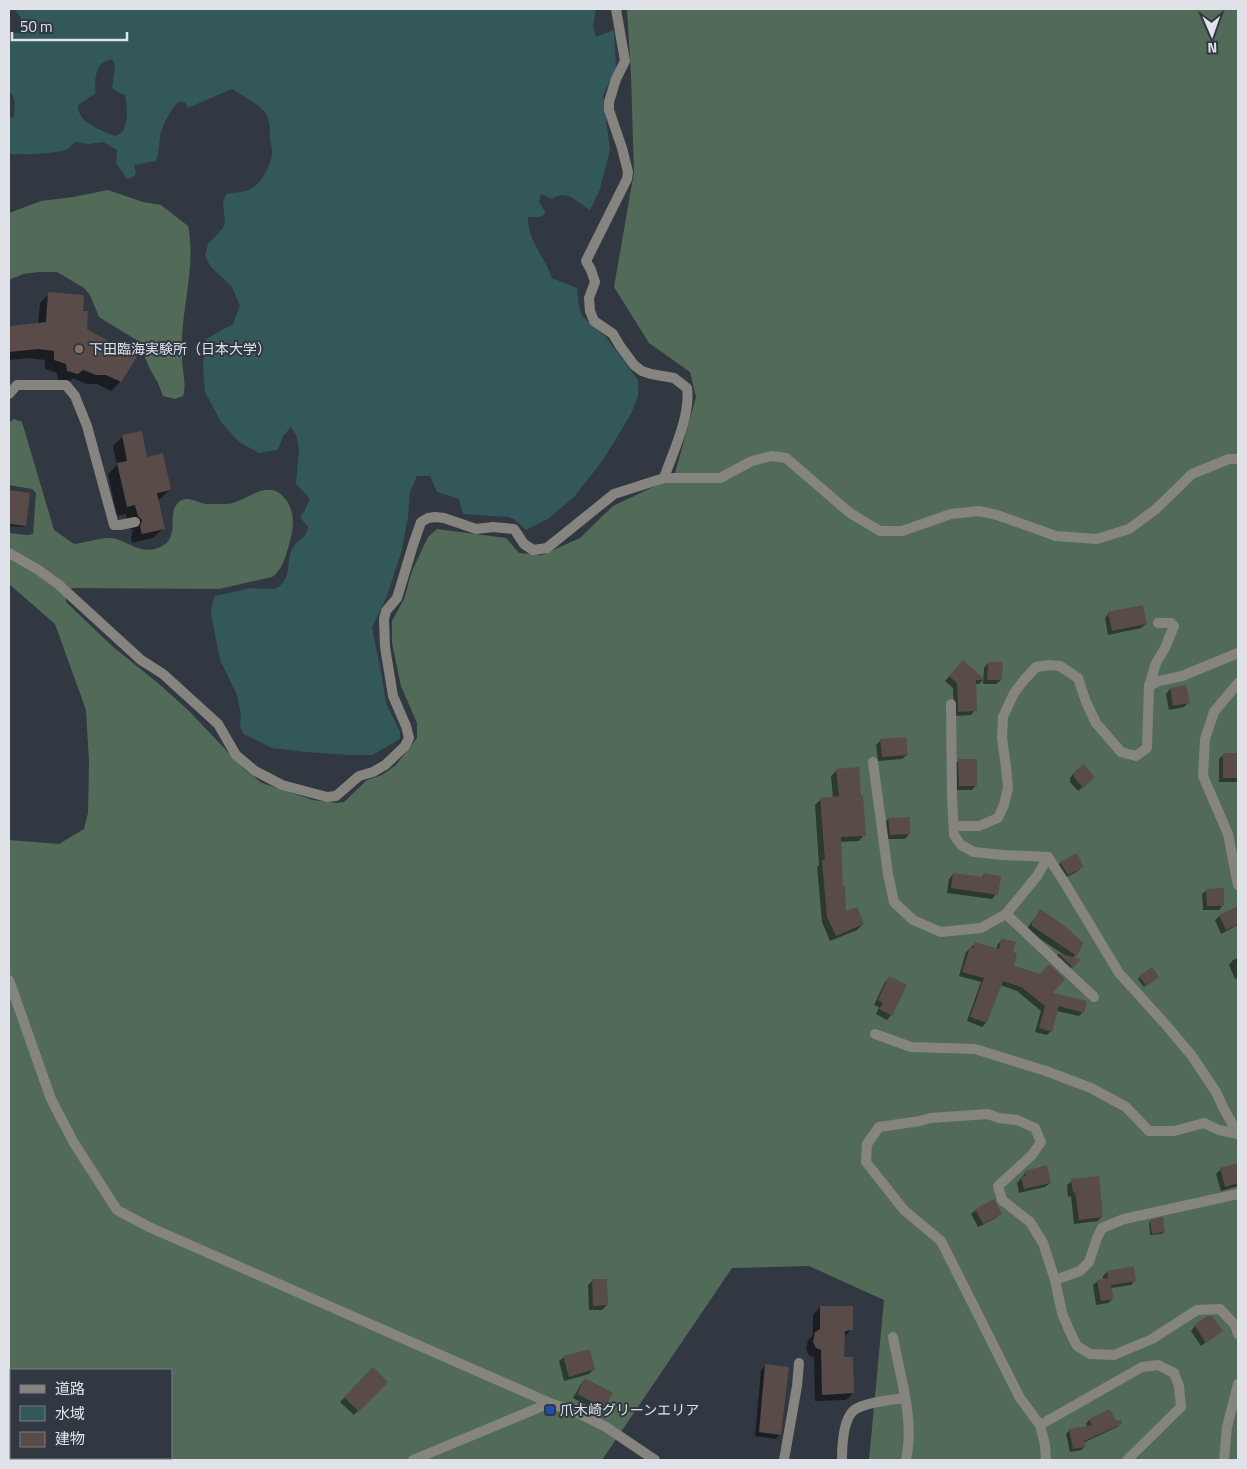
<svg xmlns="http://www.w3.org/2000/svg" width="1247" height="1469" font-family="'Titillium Web','Noto Sans JP',sans-serif">
<style>
.forest{fill:#526b58;fill-rule:evenodd}
.water{fill:#325859;fill-rule:evenodd}
.shadow{fill:#0007}
.building{fill:#584b48}
.lines{fill:none;stroke-linecap:round;stroke-linejoin:round}
.minor{stroke:#86847f;stroke-width:10}
.education-dot{fill:#8d6e63;stroke:#323841;stroke-width:2}
.transit-dot{fill:#1a4fb4;stroke:#323841;stroke-width:2}
.labels{text-anchor:middle;stroke-width:4;stroke-linejoin:round;paint-order:stroke}
.poi-label{font-size:14px;fill:#dfe3e9;stroke:#323841;text-anchor:start}
</style>
<rect width="100%" height="100%" fill="#323841"/>
<g class="forest">
<path d="M627,9H1238V1460H869L884,1300L809,1266L732,1268L602,1460H9V840L59,844L84,829L88,813L89,762L86,710L55,624L9,584V533L27,535L33,534L36,493L32,489L9,485V423L14,419L22,422L54,530L74,544C83,543 103,537 111,538C127,540 140,555 158,548C182,540 166,514 178,503C186,494 197,503 206,504C213,504 219,504 225,504C246,504 268,474 287,501C294,512 294,525 291,537C287,551 284,569 272,577L219,589L72,588L66,592V602L112,646L159,684L188,710L245,770L262,783L313,800L337,803L344,802L367,780L382,775L396,765L417,738V723L401,686L392,643V621L404,599L412,571L428,537L437,529L506,538L519,553L542,555L580,538L613,506L674,477L696,397L690,372L649,343L614,287L634,172L631,74ZM11,1370H171V1458H11Z"/>
<path d="M108,190L143,202L161,205L188,226C197,269 179,314 182,358C182,371 187,383 183,396L175,399L163,396L158,383L150,369L138,341L99,317L90,295L84,288L57,272H39L23,274L9,280V213L41,201L73,197Z"/>
</g>
<path class="water" d="M14,9H596L593,27L596,37L614,30L616,68L603,96L610,150L600,189L590,210C577,202 566,188 552,199L541,194L539,202L546,213L540,217H528C527,240 545,257 552,278L577,288L579,307L582,316L605,336L638,380V396L631,414L603,460L574,497L548,519L526,530L515,520L509,517L463,514L459,499L437,492L430,476H417L410,492L408,517L401,553L387,596L372,628L381,672L386,703L400,732V739L372,755H348L306,752L272,748L244,734L240,727L241,716L237,695L220,660L211,614L212,604L215,596L251,588L275,589C278,587 283,584 284,581C291,571 286,557 294,546C301,536 305,541 308,527L300,517L304,512L310,499L296,484L299,450L297,437L291,427L283,436L278,450L259,453L239,442L221,422L205,392L203,366L206,339L233,324L240,306L232,287L210,266L205,255L208,244L223,228L225,222L223,202L226,194C234,192 245,193 252,188C263,181 271,165 272,152C272,147 270,142 270,137C270,130 270,121 266,114C260,105 242,95 232,89L188,108L185,102H178C171,109 161,128 160,137C159,145 159,153 156,161L134,165L136,174L131,178L127,179L116,163L117,150L103,142L89,144L75,142C72,145 69,149 65,150C53,154 23,155 9,154V119L14,116L15,102L12,94L9,92V33H22L25,23ZM112,59L115,65L112,88L119,93L125,95C127,105 129,123 122,132C120,134 117,135 115,136C101,130 77,123 78,105L96,93C94,83 95,68 104,62C105,61 111,60 112,59Z"/>
<g class="shadow">
<path d="M49,294L82,312L86,330L136,358L120,382L111,391L97,384H86L73,378L68,383L58,380L57,373L45,369V360L28,358L9,360V329L11,328L38,325L40,303Z"/>
<path d="M123,436L146,458L170,490L160,499L157,500L163,529L153,538L132,543L131,537L133,530L128,526L126,514L117,516L108,474L117,465L113,446Z"/>
<path d="M9,491L28,494L25,525L23,527L9,526Z"/>
<path d="M1109,613L1146,624L1141,628L1108,635L1105,618Z"/>
<path d="M963,662L983,680L979,684H974L975,710L971,715L954,716L953,688L945,681Z"/>
<path d="M988,663L1001,680L996,684H983L984,668Z"/>
<path d="M1170,689L1188,703L1184,707L1169,710L1166,694Z"/>
<path d="M881,740L907,755L902,759L878,761L876,745Z"/>
<path d="M1223,755H1238V782H1219V759Z"/>
<path d="M959,760L976,785L972,790H955L954,765Z"/>
<path d="M837,770L864,835L859,841L840,842L842,888L845,913L863,924L857,930L830,941L822,922L817,867L819,865L815,805L821,799L833,798L831,776Z"/>
<path d="M1074,773L1089,781L1078,791L1070,782V778Z"/>
<path d="M888,819L909,834L905,839H886L884,824Z"/>
<path d="M1076,854L1083,866L1078,871L1063,879L1056,868L1060,863Z"/>
<path d="M953,874L981,878L984,874L996,894L992,899L947,893L949,879Z"/>
<path d="M1207,890L1223,905L1219,910H1203L1202,894Z"/>
<path d="M1235,909L1238,916V925L1221,934L1215,920L1220,916Z"/>
<path d="M1040,911L1076,955L1072,958V967L1068,972L1054,958L1058,954L1066,956L1028,931V927Z"/>
<path d="M1002,940L1012,953V967L1051,993L1083,1012L1079,1016L1057,1011L1051,1031L1047,1035L1035,1032L1041,1011L1017,991L1000,985L986,1023L982,1027L967,1021L981,982L959,976L966,952L976,943L996,949L998,944Z"/>
<path d="M1238,958V978L1235,979L1229,965L1233,960Z"/>
<path d="M1151,968L1156,979L1144,987L1138,979Z"/>
<path d="M889,978L891,1015L887,1020L876,1014L879,1007L874,1005L885,982Z"/>
<path d="M1238,1165V1186L1221,1191L1216,1174L1221,1169Z"/>
<path d="M1027,1171L1050,1183L1045,1187L1019,1193L1017,1183Z"/>
<path d="M1072,1181L1102,1216L1098,1221L1074,1224L1071,1196L1068,1197L1067,1185Z"/>
<path d="M976,1210L1000,1214L996,1218L978,1227L971,1214Z"/>
<path d="M1150,1222L1164,1232L1162,1234L1150,1235L1149,1223Z"/>
<path d="M1107,1272L1135,1280L1131,1285L1111,1288L1113,1298L1108,1303L1096,1305L1093,1285L1098,1281L1103,1280V1276Z"/>
<path d="M593,1280L607,1305L602,1310H589L588,1285Z"/>
<path d="M820,1307L851,1330L844,1337L843,1358L853,1393L846,1400L815,1401L814,1358L809,1355L806,1350L808,1340L813,1335V1315Z"/>
<path d="M1195,1326L1221,1331L1201,1346L1191,1331Z"/>
<path d="M564,1357L594,1369L589,1374L564,1381L559,1361Z"/>
<path d="M766,1365L780,1434L776,1439L755,1436L761,1370Z"/>
<path d="M373,1369L387,1382L354,1415L340,1402Z"/>
<path d="M585,1380L604,1407L600,1412L573,1398L581,1384Z"/>
<path d="M1110,1410L1115,1422L1121,1423L1117,1427L1083,1443L1084,1447L1081,1450L1070,1452L1066,1434L1070,1430L1088,1427L1086,1424L1089,1420Z"/>
</g>
<g class="building">
<path d="M48,292L84,295L83,311H88L87,329L137,357L121,382L106,375H96L83,370L78,374L67,371L66,364L54,360V351L38,349L9,352L10,326L46,322Z"/>
<path d="M142,431L147,457L163,453L171,490L157,493L165,529L142,534L140,527L142,520L138,516L135,505L127,507L117,463L127,461L122,435Z"/>
<path d="M9,490L30,493L26,526L9,524Z"/>
<path d="M1143,605L1147,624L1112,631L1108,612Z"/>
<path d="M963,660L985,680H976L977,711L958,712L957,683L949,676Z"/>
<path d="M988,662H1003L1002,680H987Z"/>
<path d="M1186,685L1190,703L1173,706L1170,688Z"/>
<path d="M906,737L908,755L882,757L880,739Z"/>
<rect x="1223" y="753" width="15" height="25"/>
<path d="M958,759H977V786H959Z"/>
<path d="M1083,764L1095,777L1083,788L1074,777V772Z"/>
<path d="M859,767L861,795H863L866,836L841,837L843,886H845L846,911L857,907L864,924L836,936L827,917L822,860H825L820,798L839,796L836,769Z"/>
<path d="M910,817V834L890,835L888,818Z"/>
<path d="M1077,853L1084,867L1068,875L1060,862Z"/>
<path d="M953,873L983,877L984,873L1001,876L998,895L951,888Z"/>
<path d="M1224,888V906H1207L1206,889Z"/>
<path d="M1238,906V925L1226,930L1219,915Z"/>
<path d="M1040,909L1065,926L1083,943L1077,956L1032,926V922Z"/>
<path d="M1001,938L1016,942L1013,952L1017,953L1014,966L1040,974L1049,964L1065,979L1053,993L1087,1001L1084,1013L1059,1006L1052,1032L1039,1028L1045,1006L1021,987L1003,981L987,1023L970,1017L984,978L962,972L970,947L973,948L975,942L999,949Z"/>
<path d="M1058,953L1081,959L1073,968Z"/>
<path d="M1152,967L1159,977L1146,986L1139,976Z"/>
<path d="M889,976L907,985L892,1016L879,1009L883,1003L878,1000Z"/>
<path d="M1238,1163V1183L1225,1187L1220,1168Z"/>
<path d="M1047,1165L1051,1183L1024,1189L1021,1177L1026,1176L1025,1171Z"/>
<path d="M1099,1176L1103,1217L1079,1220L1075,1192L1073,1193L1071,1179Z"/>
<path d="M994,1199L1002,1214L983,1224L975,1209Z"/>
<path d="M1163,1217L1165,1232L1152,1234L1150,1220Z"/>
<path d="M1134,1266L1136,1281L1111,1285L1114,1299L1101,1301L1097,1280L1108,1278L1107,1271Z"/>
<path d="M592,1279H607L608,1305L593,1306Z"/>
<path d="M820,1306H853V1330L845,1331L844,1357H853L854,1393L822,1395L821,1350L816,1348L813,1342L815,1332L820,1329Z"/>
<path d="M1208,1316H1212L1223,1331L1206,1343L1194,1325Z"/>
<path d="M590,1349L595,1369L569,1377L563,1356Z"/>
<path d="M765,1364L789,1367L781,1435L759,1432Z"/>
<path d="M373,1367L388,1382L359,1412L344,1397Z"/>
<path d="M585,1378L613,1393L605,1408L577,1394Z"/>
<path d="M1110,1409L1116,1421L1121,1420L1122,1424L1084,1441L1086,1447L1073,1449L1069,1429L1092,1425L1089,1419Z"/>
</g>
<g class="lines">
<g class="minor">
<path d="M616,9L625,61L616,79L609,102V110L622,148L628,172L627,179L586,261L591,270L595,282L589,298L590,311L594,321L613,334L620,346L634,365L642,371L651,374L674,378L687,388C691,415 673,452 664,478"/>
<path d="M9,394L17,385H66L75,396L87,426L114,525H120L135,522"/>
<path d="M9,553L37,569L58,584L141,660L163,674L218,724L236,755L255,771L282,785L327,797L336,796L359,776L373,772L385,765L405,746L409,738L406,726L393,696L385,647L384,619L386,611L397,598L413,545L421,522L428,518L435,517L444,518L476,529L493,527L514,529L524,544L533,550L547,548L614,494L664,478H720L752,461L771,456L786,458L850,513L880,531H902L951,514L979,511L997,515L1056,536L1097,539L1129,529L1156,509L1192,474L1229,459H1238"/>
<path d="M1238,683L1214,712L1205,739L1203,776L1228,834L1238,885"/>
<path d="M1149,686L1156,663L1165,648L1174,626L1171,623H1158"/>
<path d="M951,704L952,796L954,835L961,845L974,852L1003,855L1048,857"/>
<path d="M873,762L888,874L894,902L913,920L941,932L981,928L1006,914L1037,876L1048,857"/>
<path d="M954,826H979L998,818L1004,805L1008,788L1006,767L1002,738L1003,717L1014,693L1024,680L1036,667L1049,665L1060,666L1078,678L1086,702L1096,723L1121,752L1136,756L1147,748L1149,686L1159,681L1182,676L1238,653"/>
<path d="M1048,857L1063,880L1119,973L1166,1025L1192,1056L1216,1092L1224,1109L1238,1134"/>
<path d="M1006,914L1094,997"/>
<path d="M9,980L51,1099L74,1143L117,1210L149,1227L550,1403L578,1413L606,1427L655,1460"/>
<path d="M875,1034L911,1047L975,1049L1046,1071L1091,1088L1126,1107L1149,1131H1174L1204,1123L1219,1130L1238,1134"/>
<path d="M1055,1280L1080,1271L1089,1262L1097,1238L1102,1228L1124,1219L1238,1194"/>
<path d="M893,1337C900,1377 915,1420 906,1460"/>
<path d="M1040,1425L1142,1367L1158,1365L1174,1373L1179,1386L1181,1407L1127,1460"/>
<path d="M413,1460L550,1403"/>
<path d="M784,1460L797,1386L799,1363"/>
<path d="M842,1460C842,1447 843,1421 853,1411C863,1402 891,1400 905,1398"/>
<path d="M1046,1460L1045,1445L1040,1425L1020,1398L941,1241L904,1210L866,1162L867,1144L879,1127L920,1121L930,1118L988,1114L999,1118L1017,1120L1035,1128L1041,1142L1032,1155L998,1186L1002,1200L1030,1222L1043,1243L1055,1280L1062,1313L1070,1332L1077,1346L1090,1354L1114,1355L1152,1339L1197,1310L1220,1309L1235,1325L1238,1334"/>
<path d="M1224,1460L1227,1427L1238,1384"/>
</g>
</g>
<circle class="education-dot" cx="79" cy="349" r="5"/>
<rect class="transit-dot" x="545" y="1405" width="10" height="10" rx="2.5"/>
<g class="labels">
<g class="poi-label">
<text x="89" y="354">下田臨海実験所（日本大学）</text>
<text x="560" y="1415">爪木崎グリーンエリア</text>
</g>
</g>
<rect width="1247" height="1469" fill="none" stroke="#dfe3e9" stroke-width="20"/>
<rect x="10" y="1369" width="162" height="90" fill="#323841" stroke="#777c84"/>
<rect x="20" y="1385" width="25" height="8" fill="#86847f" stroke="#777c84"/>
<text x="55" y="1394" font-size="15" fill="#dfe3e9">道路</text>
<rect x="20" y="1406" width="25" height="15" fill="#325859" stroke="#777c84"/>
<text x="55" y="1419" font-size="15" fill="#dfe3e9">水域</text>
<rect x="20" y="1432" width="25" height="15" fill="#584b48" stroke="#777c84"/>
<text x="55" y="1444" font-size="15" fill="#dfe3e9">建物</text>
<g transform="translate(1212 35) rotate(178)" stroke="#323841" stroke-width="4" paint-order="stroke">
<path d="M0-4L9 19L0 12L-9 19Z" fill="#dfe3e9"/>
<text y="-8" font-size="14" font-weight="bold" text-anchor="middle" fill="#dfe3e9">N</text>
</g>
<path d="M12 32v8h115v-8" fill="none" stroke="#dfe3e9" stroke-width="2.5"/>
<text x="20" y="32" font-size="15" fill="#dfe3e9" stroke="#323841" stroke-width="4" paint-order="stroke">50 m</text>
</svg>
